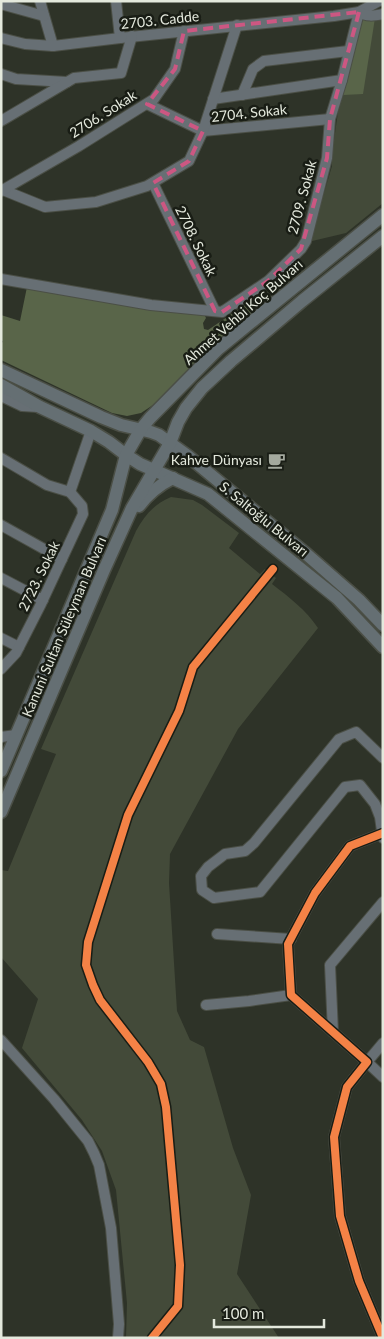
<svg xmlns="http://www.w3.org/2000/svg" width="384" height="1339" font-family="Lato,sans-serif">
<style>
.green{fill:#434a39}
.forest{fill:#596549}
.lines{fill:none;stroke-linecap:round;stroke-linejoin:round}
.minor-casing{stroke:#4b4f46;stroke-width:12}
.major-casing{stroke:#4b4f46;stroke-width:15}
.minor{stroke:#676f74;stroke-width:10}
.major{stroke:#656f73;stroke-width:12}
.cycleway-casing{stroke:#191d15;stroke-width:11}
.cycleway{stroke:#f48246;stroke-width:8}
.marked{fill:none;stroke:#cc5782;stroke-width:4;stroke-dasharray:10 6;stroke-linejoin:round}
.labels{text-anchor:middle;stroke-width:5;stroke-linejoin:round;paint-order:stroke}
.street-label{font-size:14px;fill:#e4e9dd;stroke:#191d15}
.poi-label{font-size:14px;fill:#e4e9dd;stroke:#191d15;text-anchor:end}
</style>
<rect width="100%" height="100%" fill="#2e3328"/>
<g class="green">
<path d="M383,17V203L346,233L308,242L314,227L332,166V154L338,112L343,95L375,18Z"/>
<path d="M171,497L193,500L202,505L239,533L229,548L260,574L265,569L276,578L272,584C289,597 306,610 318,628L238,729L170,854L169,883L177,1011L190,1040L204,1047L233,1148L251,1195L237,1274L279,1338H126L127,1303L116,1190L102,1151L82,1120L22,1048L38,999L1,957V870L8,871L56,754L41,749L136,531C145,515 154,504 171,497Z"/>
</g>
<g class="forest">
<path d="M375,18L363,94L343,95L361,24L363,20Z"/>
<path d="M27,287L204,314L206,318L203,323L204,329L208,330L248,303L255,314L225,335L156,403L141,413L127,416L112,413L1,360V343L3,342L1,339V315L20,321Z"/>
</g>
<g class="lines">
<defs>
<g id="minor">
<path d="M40,1L53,46"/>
<path d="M116,1L120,38"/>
<path d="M1,4L44,16"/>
<path d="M1,38L25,44L53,46L120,38L334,16L359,12L379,1"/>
<path d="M1,74L16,79L67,82"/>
<path d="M242,95L253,69L264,61L348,51"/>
<path d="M213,99L342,80"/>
<path d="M147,104L203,131L330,119"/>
<path d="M1,121L74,78L121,73L132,36"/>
<path d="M153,183L215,311"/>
<path d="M3,190L45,207L96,202L147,186L189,161L203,131L237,25"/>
<path d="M1,191L79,146L154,99L175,69L184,31"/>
<path d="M1,279L151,305L222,312L268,281L301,249L306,241L327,158L330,119L342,80L359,12C367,17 373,16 383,14"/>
<path d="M1,396L22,406L38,407"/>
<path d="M1,458L47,485L70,492"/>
<path d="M70,492L91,431"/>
<path d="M1,525L62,559"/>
<path d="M1,578L43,600"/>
<path d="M1,638L19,647"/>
<path d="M1,669L16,653L41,604L83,514L82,506L70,492"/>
<path d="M1,737L16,735"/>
<path d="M383,838L380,817L375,804L360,785L345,787L260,892L214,898L202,890L201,876L208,867L225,854L245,851L254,843L339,739L356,732L383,758"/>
<path d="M217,934L291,939"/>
<path d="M206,1005L249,1001L291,995"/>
<path d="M333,1032L330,965L383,902"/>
<path d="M1,1040L54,1099L88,1141L94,1153L99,1165L111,1228L119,1324L118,1338"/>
<path d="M383,1043L367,1062L383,1077"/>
<path d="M383,1338L359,1281L340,1216L334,1137L347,1087L367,1062L291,995L288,944L315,893L350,846L383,833"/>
</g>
<g id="major">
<path d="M1,370L101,417L121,425L151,432L159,435L188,456L304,552L359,600L383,625"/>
<path d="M1,385L40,407L91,431L109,442L126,455L140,464L208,494L337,598L383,647"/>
<path d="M139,506C148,494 159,485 173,478"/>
<path d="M1,771L112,510L126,455L141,429L150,418L218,349L383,215"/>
<path d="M1,812L104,570L132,508L170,443L178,422L186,408L202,388L231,361L302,301L383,236"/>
</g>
</defs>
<use href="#minor" class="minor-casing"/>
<use href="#major" class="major-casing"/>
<use href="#minor" class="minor"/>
<use href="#major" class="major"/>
<defs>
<g id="cycleway">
<path d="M152,1338L178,1306L180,1265L166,1107L161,1084L148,1062L100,1000L93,985L86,965L88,942L128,815L179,711L193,667L273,569"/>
<path d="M383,1338L359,1281L340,1216L334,1137L347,1087L367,1062L291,995L288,944L315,893L350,846L383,833"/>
</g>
</defs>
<use href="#cycleway" class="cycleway-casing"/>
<use href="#cycleway" class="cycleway"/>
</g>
<path class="marked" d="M359,12L330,119L327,158L301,249L268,281L222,312L215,311L153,183L189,161L203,131L147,104L175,69L184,31Z"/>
<defs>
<symbol id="cafe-bare" viewBox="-9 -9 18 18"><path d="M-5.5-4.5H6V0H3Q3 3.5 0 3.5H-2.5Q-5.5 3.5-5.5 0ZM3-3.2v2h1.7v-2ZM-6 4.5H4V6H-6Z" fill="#a4a99e" stroke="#191d15" stroke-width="2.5" paint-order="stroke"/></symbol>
</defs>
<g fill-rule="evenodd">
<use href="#cafe-bare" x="264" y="448" width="25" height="25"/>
</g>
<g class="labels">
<g class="street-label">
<text transform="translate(160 20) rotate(-6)" y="5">2703. Cadde</text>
<text transform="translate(249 113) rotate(-6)" y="5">2704. Sokak</text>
<text transform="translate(103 114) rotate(-32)" y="5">2706. Sokak</text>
<text transform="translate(302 197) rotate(-75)" y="5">2709. Sokak</text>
<text transform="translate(196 241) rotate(64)" y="5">2708. Sokak</text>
<text transform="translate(243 312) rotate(-41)" y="5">Ahmet Vehbi Koç Bulvarı</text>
<text transform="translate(264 519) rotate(39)" y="5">S. Saltoğlu Bulvarı</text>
<text transform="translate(39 576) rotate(-64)" y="5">2723. Sokak</text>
<text transform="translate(64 627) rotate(-67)" y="5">Kanuni Sultan Süleyman Bulvarı</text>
</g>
<g class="poi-label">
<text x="262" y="465">Kahve Dünyası</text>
</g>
</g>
<rect width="384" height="1339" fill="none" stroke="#e4e9dd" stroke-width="5"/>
<path d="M214 1319v8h110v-8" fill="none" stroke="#e4e9dd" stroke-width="2.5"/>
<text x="222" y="1319" font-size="15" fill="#e4e9dd" stroke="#191d15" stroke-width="4" paint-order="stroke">100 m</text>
</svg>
